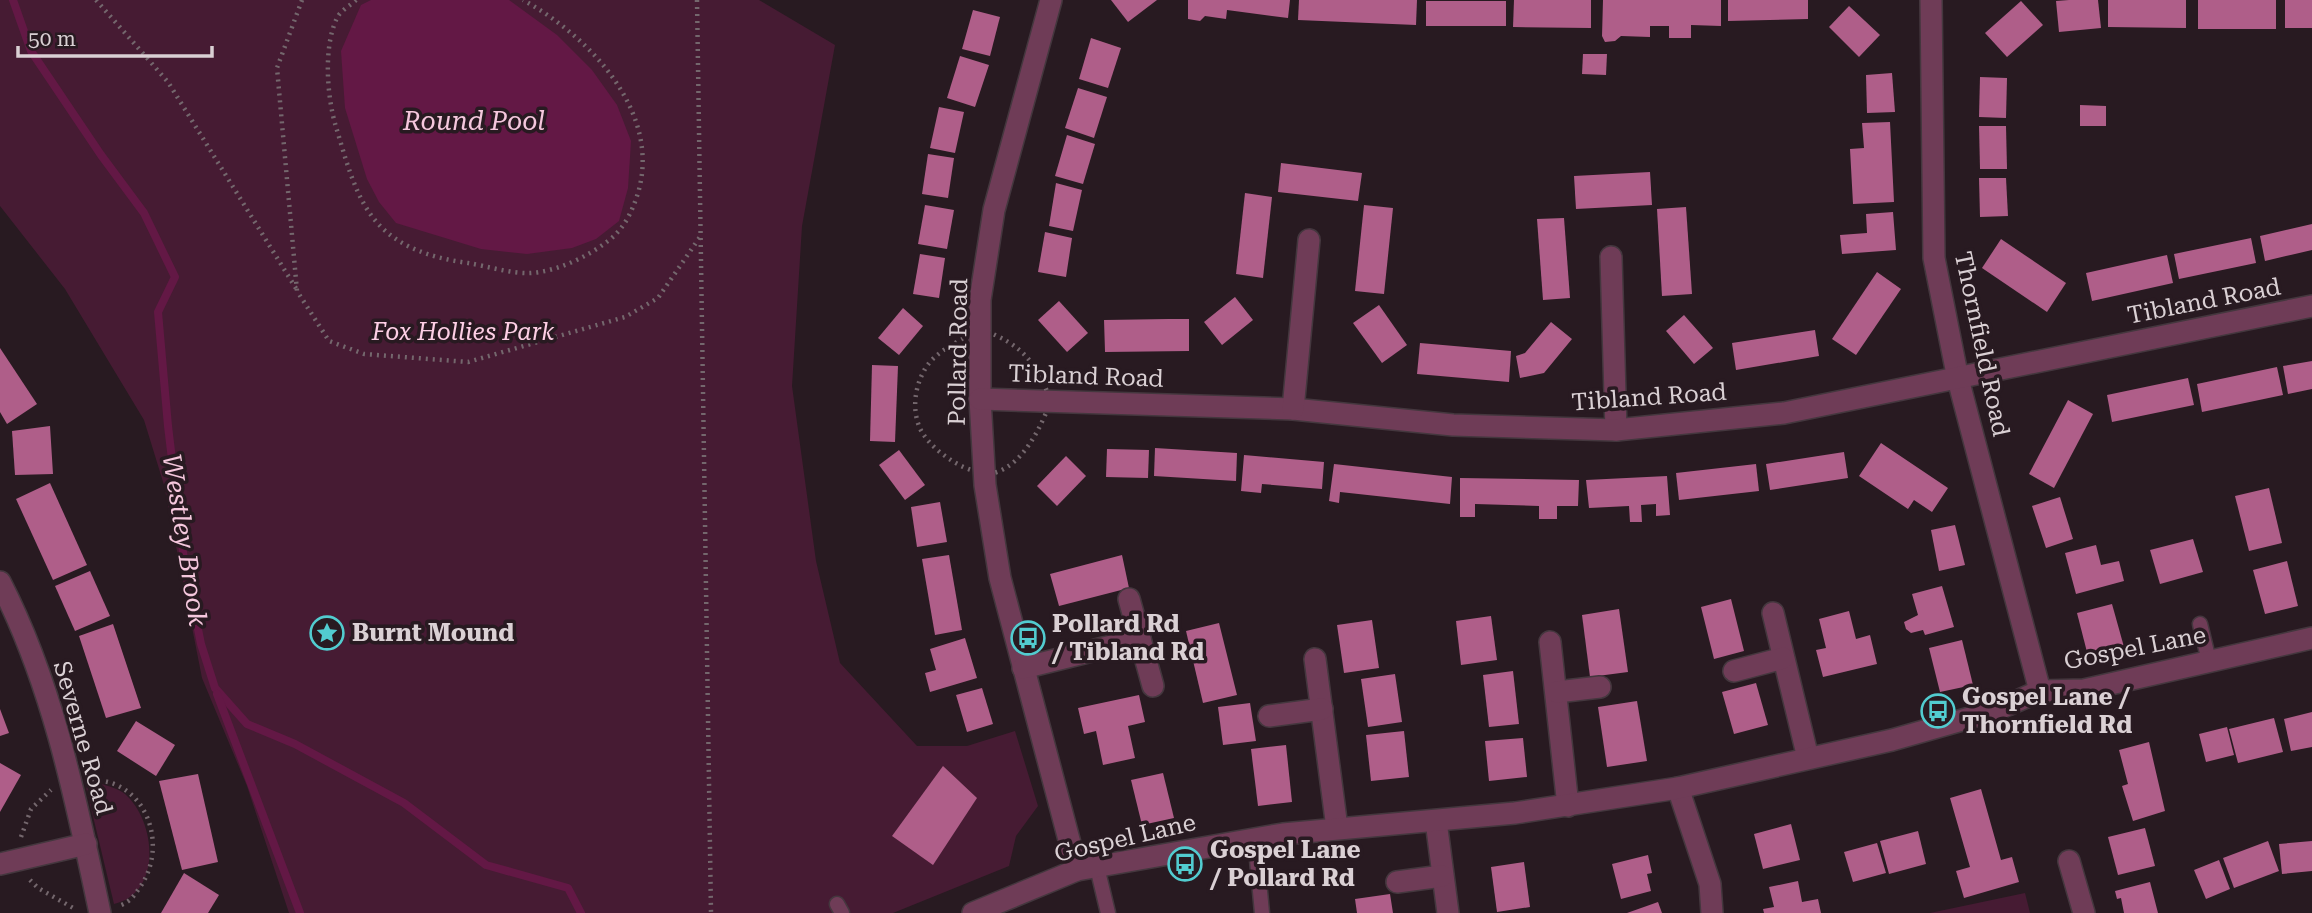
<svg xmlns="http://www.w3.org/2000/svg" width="2312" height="913" font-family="'Roboto Serif',serif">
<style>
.green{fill:#461b33}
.water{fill:#631845}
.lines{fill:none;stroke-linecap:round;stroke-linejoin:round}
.stream{stroke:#631845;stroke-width:8}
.building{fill:#af5e89}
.service-casing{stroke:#44373e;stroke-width:17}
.minor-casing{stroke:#44373e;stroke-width:24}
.tertiary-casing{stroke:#44373e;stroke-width:24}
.path{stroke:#74676d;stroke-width:4.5;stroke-dasharray:2 5;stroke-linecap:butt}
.service{stroke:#6f3c57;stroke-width:14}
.minor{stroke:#6f3c57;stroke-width:21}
.tertiary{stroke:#6f3c57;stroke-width:21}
.labels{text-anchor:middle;stroke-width:7;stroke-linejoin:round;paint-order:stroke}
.street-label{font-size:24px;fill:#dad0d4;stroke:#281a21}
.park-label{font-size:24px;font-style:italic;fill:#fdcfe5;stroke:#281a21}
.poi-label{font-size:24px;font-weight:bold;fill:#dad0d4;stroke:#281a21;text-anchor:start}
.water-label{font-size:26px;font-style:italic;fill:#f5c7dd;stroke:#281a21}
</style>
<rect width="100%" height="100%" fill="#281a21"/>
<g class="green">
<path d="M0,0H759L835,45L802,226L792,386L816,561L840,663L917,746H967L1015,731L1038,806L1016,836L1009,866L893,913H289L247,786L202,678L164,485L144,420L65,289L0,206Z"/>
<path d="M99,783C107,786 118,788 125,794C156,821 163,893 114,904L86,787Z"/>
<path d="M2025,893L2030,913H1930Z"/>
</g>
<path class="water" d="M371,0H509L557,35L592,70L617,105L631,141L628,188L619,221L596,239L572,248L527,254L481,249L396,223L379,202L367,179L345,108L341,51L361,5Z"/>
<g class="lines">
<g class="stream">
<path d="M13,0L31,51L101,155L144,213L175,277L158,312L168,426L184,560L201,644L215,688L247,724L295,744L404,803L486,865L568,888L581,913"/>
<path d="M217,694L300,913"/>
</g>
</g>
<g class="building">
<path d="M1111,0H1157L1128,22Z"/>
<path d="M1188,0H1290L1288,18L1227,10L1226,19L1205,16L1200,21L1188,19Z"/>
<path d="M1299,0H1417L1416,25L1298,20Z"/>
<path d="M1514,0H1591V28L1513,27Z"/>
<path d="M1603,0H1721V26L1691,25V38H1669V26H1650V37L1621,36L1615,41L1605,42L1602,36Z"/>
<path d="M1728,0H1808V19L1728,21Z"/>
<path d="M2069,0H2098L2101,28L2059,32L2056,1Z"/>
<path d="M2108,0H2186V28L2108,27Z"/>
<rect x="2198" y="0" width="78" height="29"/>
<rect x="2285" y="0" width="27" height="28"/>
<rect x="1426" y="1" width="80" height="25"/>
<path d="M2021,1L2043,25L2007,57L1985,33Z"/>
<path d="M1849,6L1880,35L1859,57L1829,27Z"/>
<path d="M973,10L1000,17L990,56L962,49Z"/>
<path d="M1091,38L1121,48L1108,88L1079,79Z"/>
<path d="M1583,54H1607L1606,75L1582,74Z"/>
<path d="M960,56L989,65L975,107L947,98Z"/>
<path d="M1892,73L1895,112L1867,113L1866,75Z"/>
<path d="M1980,77L2007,78L2006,118L1979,117Z"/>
<path d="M1078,88L1107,97L1094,138L1065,128Z"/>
<path d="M2080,105L2106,106V126H2080Z"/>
<path d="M939,107L964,112L955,153L930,148Z"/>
<path d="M1890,122L1894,202L1853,204L1850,149L1864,148L1862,123Z"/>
<path d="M1979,126H2006L2007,169H1980Z"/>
<path d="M1067,135L1095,144L1083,184L1055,176Z"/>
<path d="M928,154L954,158L948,198L922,194Z"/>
<path d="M1281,163L1362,173L1358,201L1278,192Z"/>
<path d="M1650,172L1652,205L1576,209L1574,176Z"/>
<path d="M1979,178H2006L2008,216L1980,217Z"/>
<path d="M1056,183L1082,190L1073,231L1049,226Z"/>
<path d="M1245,193L1272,197L1263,278L1236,274Z"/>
<path d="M925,205L954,210L947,249L918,244Z"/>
<path d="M1364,205L1393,208L1384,294L1355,291Z"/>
<path d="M1686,207L1692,294L1662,296L1657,209Z"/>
<path d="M1893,212L1896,250L1842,254L1840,235L1867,233L1866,214Z"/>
<path d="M1564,218L1570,298L1543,300L1537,219Z"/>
<path d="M2312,224V250L2265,261L2260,236Z"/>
<path d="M1045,232L1072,238L1066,277L1038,272Z"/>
<path d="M2251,238L2256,263L2179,279L2174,254Z"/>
<path d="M2001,239L2066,283L2047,312L1982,268Z"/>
<path d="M920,254L945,258L939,298L913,294Z"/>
<path d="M2167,255L2173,283L2092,301L2086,273Z"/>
<path d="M1877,272L1901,289L1856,355L1832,339Z"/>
<path d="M1235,297L1253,320L1222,345L1204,322Z"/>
<path d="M1059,301L1088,333L1067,352L1038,320Z"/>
<path d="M1379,305L1407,345L1382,363L1353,323Z"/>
<path d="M903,308L923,326L899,355L878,338Z"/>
<path d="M1684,315L1713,348L1694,364L1666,331Z"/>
<path d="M1168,319H1189V351L1105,352L1104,320Z"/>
<path d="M1551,322L1572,339L1544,373L1520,378L1516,356L1525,353Z"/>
<path d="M1815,330L1819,356L1736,370L1732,343Z"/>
<path d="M1420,343L1511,351L1509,382L1417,374Z"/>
<path d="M0,348L37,404L7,424L0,412Z"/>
<path d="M2312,361V389L2288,394L2283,366Z"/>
<path d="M872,365L898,366L895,442L870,441Z"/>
<path d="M2277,367L2283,395L2202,412L2197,384Z"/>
<path d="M2188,378L2194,405L2112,422L2107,395Z"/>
<path d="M2068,400L2093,414L2054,488L2029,474Z"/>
<path d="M50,426L53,474L15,475L12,431Z"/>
<path d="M1881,443L1948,488L1932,512L1914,500L1908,509L1859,476Z"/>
<path d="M1155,448L1237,453L1236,481L1154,476Z"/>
<path d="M1107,449L1149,450L1148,478L1106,477Z"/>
<path d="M899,450L925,485L905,500L879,465Z"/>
<path d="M1844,452L1848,478L1770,490L1766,464Z"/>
<path d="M1244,455L1324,462L1322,489L1262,484L1261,493L1241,491Z"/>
<path d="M1066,456L1086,476L1057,506L1037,486Z"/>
<path d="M1334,464L1452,477L1450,504L1340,492L1339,503L1329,501Z"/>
<path d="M1756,464L1759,491L1679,500L1676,473Z"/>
<path d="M1667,476L1670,515L1656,516V504L1641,505L1642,522H1630L1629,506L1589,508L1586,480Z"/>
<path d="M1460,478L1579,480L1578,506H1557V519H1539V506L1475,504V517H1460Z"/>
<path d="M50,483L87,565L53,580L16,499Z"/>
<path d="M2269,488L2282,543L2249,551L2235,496Z"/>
<path d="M2060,497L2073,539L2046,548L2032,506Z"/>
<path d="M940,502L947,542L917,547L911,507Z"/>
<path d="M1955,525L1965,565L1939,571L1931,530Z"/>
<path d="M2193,539L2203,572L2160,584L2150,550Z"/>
<path d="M2096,545L2101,565L2119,561L2124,581L2076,594L2065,553Z"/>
<path d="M949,555L962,630L935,635L922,559Z"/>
<path d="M1122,555L1129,588L1059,606L1050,574Z"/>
<path d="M2287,561L2298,606L2265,614L2253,570Z"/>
<path d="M90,571L110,616L75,631L55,586Z"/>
<path d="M1942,586L1954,627L1925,635L1923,630L1911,633L1906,629L1904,622L1918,615L1912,594Z"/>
<path d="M1731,599L1744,651L1714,659L1701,607Z"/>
<path d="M2112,604L2124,647L2088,656L2077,613Z"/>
<path d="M1619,609L1628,672L1590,677L1582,615Z"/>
<path d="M1849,611L1856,639L1870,635L1877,664L1823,677L1816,650L1826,648L1819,619Z"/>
<path d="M1491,616L1497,660L1461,665L1456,621Z"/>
<path d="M1372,620L1379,668L1344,673L1337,625Z"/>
<path d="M1219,623L1237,695L1203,703L1186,631Z"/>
<path d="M113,624L141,708L106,718L79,636Z"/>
<path d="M965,638L977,678L930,692L925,673L936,670L930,649Z"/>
<path d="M1962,640L1973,685L1940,692L1929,648Z"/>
<path d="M1513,671L1519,724L1489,727L1483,675Z"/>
<path d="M1395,674L1402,722L1368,727L1361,679Z"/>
<path d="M1756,683L1768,725L1734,734L1722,692Z"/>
<path d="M982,688L993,724L967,732L956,695Z"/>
<path d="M1139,695L1145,722L1128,726L1135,758L1103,765L1096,731L1084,734L1078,708Z"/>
<path d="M1637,701L1647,761L1607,767L1598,707Z"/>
<path d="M1250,703L1256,741L1223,745L1218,707Z"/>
<path d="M0,709L9,733L0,736Z"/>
<path d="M2312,712V747L2291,751L2284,719Z"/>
<path d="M2274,718L2283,752L2238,763L2229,729Z"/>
<path d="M136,721L175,745L156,776L117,751Z"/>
<path d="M2227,727L2234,755L2206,762L2199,734Z"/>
<path d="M1404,731L1409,777L1371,781L1366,735Z"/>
<path d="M1523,738L1527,777L1489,781L1485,741Z"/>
<path d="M2149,742L2165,811L2133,821L2122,786L2128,784L2119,750Z"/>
<path d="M1286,745L1292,802L1258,806L1251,749Z"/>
<path d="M0,763L21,775L0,812Z"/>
<path d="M943,766L977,798L933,865L892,836Z"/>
<path d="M1163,773L1174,818L1142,825L1131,780Z"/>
<path d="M198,774L218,862L182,870L159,781Z"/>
<path d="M1981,789L2001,860L2012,857L2019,882L1964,898L1956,871L1970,867L1950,798Z"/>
<path d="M1791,824L1800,860L1763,869L1754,834Z"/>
<path d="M2145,828L2155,866L2118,875L2108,837Z"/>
<path d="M1918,831L1926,864L1889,874L1880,841Z"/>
<path d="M2268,841L2279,871L2234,888L2223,858Z"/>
<path d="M2312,841V871L2282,874L2279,844Z"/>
<path d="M1877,843L1886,873L1853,882L1844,852Z"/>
<path d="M1648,855L1652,873L1647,874L1651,891L1621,899L1612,864Z"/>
<path d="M2219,860L2230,889L2206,899L2194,870Z"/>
<path d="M1524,862L1530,907L1497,912L1491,867Z"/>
<path d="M184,873L219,895L208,913H161Z"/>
<path d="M1798,881L1802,902L1818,899L1821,913H1764L1763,909L1774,907L1769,887Z"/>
<path d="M2150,882L2158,913H2124L2121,898L2117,899L2115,891Z"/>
<path d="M1390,894L1393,913H1357L1355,899Z"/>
<path d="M1658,902L1662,913H1627Z"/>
</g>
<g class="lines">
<defs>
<g id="service">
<path d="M2200,624L2209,661"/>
<path d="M1255,838L1262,913"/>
<path d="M1097,867L1108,913"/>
<path d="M837,904L842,913"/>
</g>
<g id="minor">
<path d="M1051,0L994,210L980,300V399L985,485L1000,578L1077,870"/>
<path d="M1931,0L1934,258L1958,379L2040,691"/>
<path d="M1611,257L1616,430"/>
<path d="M980,399L1293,409L1453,425L1616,430L1784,413L2312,306"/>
<path d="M1293,409L1309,240"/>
<path d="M0,582C53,685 76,800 100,913"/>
<path d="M1129,599L1153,686"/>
<path d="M1773,613L1808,758"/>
<path d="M1550,642L1568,806"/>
<path d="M1315,659L1337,828"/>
<path d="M1023,668L1140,639"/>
<path d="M1734,671L1783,658"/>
<path d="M1557,692L1600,687"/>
<path d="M1269,716L1322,709"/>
<path d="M1678,788L1710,884L1712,913"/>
<path d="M1436,821L1448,913"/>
<path d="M2069,861L2084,913"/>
<path d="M0,864L86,844"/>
<path d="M1397,882L1442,876"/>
</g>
<path id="tertiary" d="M973,913L1077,870L1283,834L1515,813L1678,788L1892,740L1994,711L2040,691L2084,690L2312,638"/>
</defs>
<use href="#service" class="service-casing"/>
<use href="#minor" class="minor-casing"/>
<use href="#tertiary" class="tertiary-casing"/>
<g class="path">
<path d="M96,0L168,82L297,290"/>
<path d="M302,0L277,68L297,291L329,341L364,354L468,362L625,317L658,298L702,234"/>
<path d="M356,0C351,5 340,11 337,18C323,47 327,97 336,127C345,156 353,190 371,215C394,247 432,258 468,263C487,266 511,274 531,273C558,271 587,257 608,241C624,229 632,212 638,193C662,112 589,36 523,0"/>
<path d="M697,0L711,913"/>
<path d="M981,329C1022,345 1035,360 1051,401C1041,426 1025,462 997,472C973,480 928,450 919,426C912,408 915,386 925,369C936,350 962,340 981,329Z"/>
<path d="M92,780C147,780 169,846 140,887C134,896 131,901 121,905"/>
<path d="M21,837L31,809L51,790"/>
<path d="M30,880L38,888L75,909"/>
</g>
<use href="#service" class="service"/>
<use href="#minor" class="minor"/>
<use href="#tertiary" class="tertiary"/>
</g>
<defs>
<symbol id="sight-ring" viewBox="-11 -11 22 22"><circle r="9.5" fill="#281a21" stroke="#52ccd0" stroke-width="1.5"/><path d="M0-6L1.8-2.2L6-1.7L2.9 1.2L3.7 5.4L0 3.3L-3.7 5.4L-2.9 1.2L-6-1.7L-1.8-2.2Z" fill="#52ccd0"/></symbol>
<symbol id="bus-ring" viewBox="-11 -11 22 22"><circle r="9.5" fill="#281a21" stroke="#52ccd0" stroke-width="1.5"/><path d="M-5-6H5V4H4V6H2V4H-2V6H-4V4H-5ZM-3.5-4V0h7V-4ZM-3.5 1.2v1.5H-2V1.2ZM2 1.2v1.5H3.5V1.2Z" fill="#52ccd0"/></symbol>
</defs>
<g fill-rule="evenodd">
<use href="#sight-ring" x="308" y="614" width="38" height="38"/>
<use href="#bus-ring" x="1009" y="619" width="38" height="38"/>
<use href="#bus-ring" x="1919" y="692" width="38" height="38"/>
<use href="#bus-ring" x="1166" y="845" width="38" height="38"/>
</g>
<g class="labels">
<g class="street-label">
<text transform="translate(2204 301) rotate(-11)" y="8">Tibland Road</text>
<text transform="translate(1982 344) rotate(78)" y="8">Thornfield Road</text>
<text transform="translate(958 352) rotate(-89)" y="8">Pollard Road</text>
<text transform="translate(1086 376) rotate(2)" y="8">Tibland Road</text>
<text transform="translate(1649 397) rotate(-4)" y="8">Tibland Road</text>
<text transform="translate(2135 648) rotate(-11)" y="8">Gospel Lane</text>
<text transform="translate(83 738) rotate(74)" y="8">Severne Road</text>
<text transform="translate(1125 838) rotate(-13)" y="8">Gospel Lane</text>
</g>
<g class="park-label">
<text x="463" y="340">Fox Hollies Park</text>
</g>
<g class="poi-label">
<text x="1052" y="632">Pollard Rd<tspan x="1052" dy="28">/ Tibland Rd</tspan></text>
<text x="352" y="641">Burnt Mound</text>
<text x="1962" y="705">Gospel Lane /<tspan x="1962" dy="28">Thornfield Rd</tspan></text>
<text x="1210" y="858">Gospel Lane<tspan x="1210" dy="28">/ Pollard Rd</tspan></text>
</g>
<g class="water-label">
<text x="474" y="130">Round Pool</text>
<text transform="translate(185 540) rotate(81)" y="9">Westley Brook</text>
</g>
</g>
<path d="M18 46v10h194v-10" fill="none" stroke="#dad0d4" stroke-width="3.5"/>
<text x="28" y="46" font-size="21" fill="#dad0d4" stroke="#281a21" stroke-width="5" paint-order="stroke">50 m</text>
</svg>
